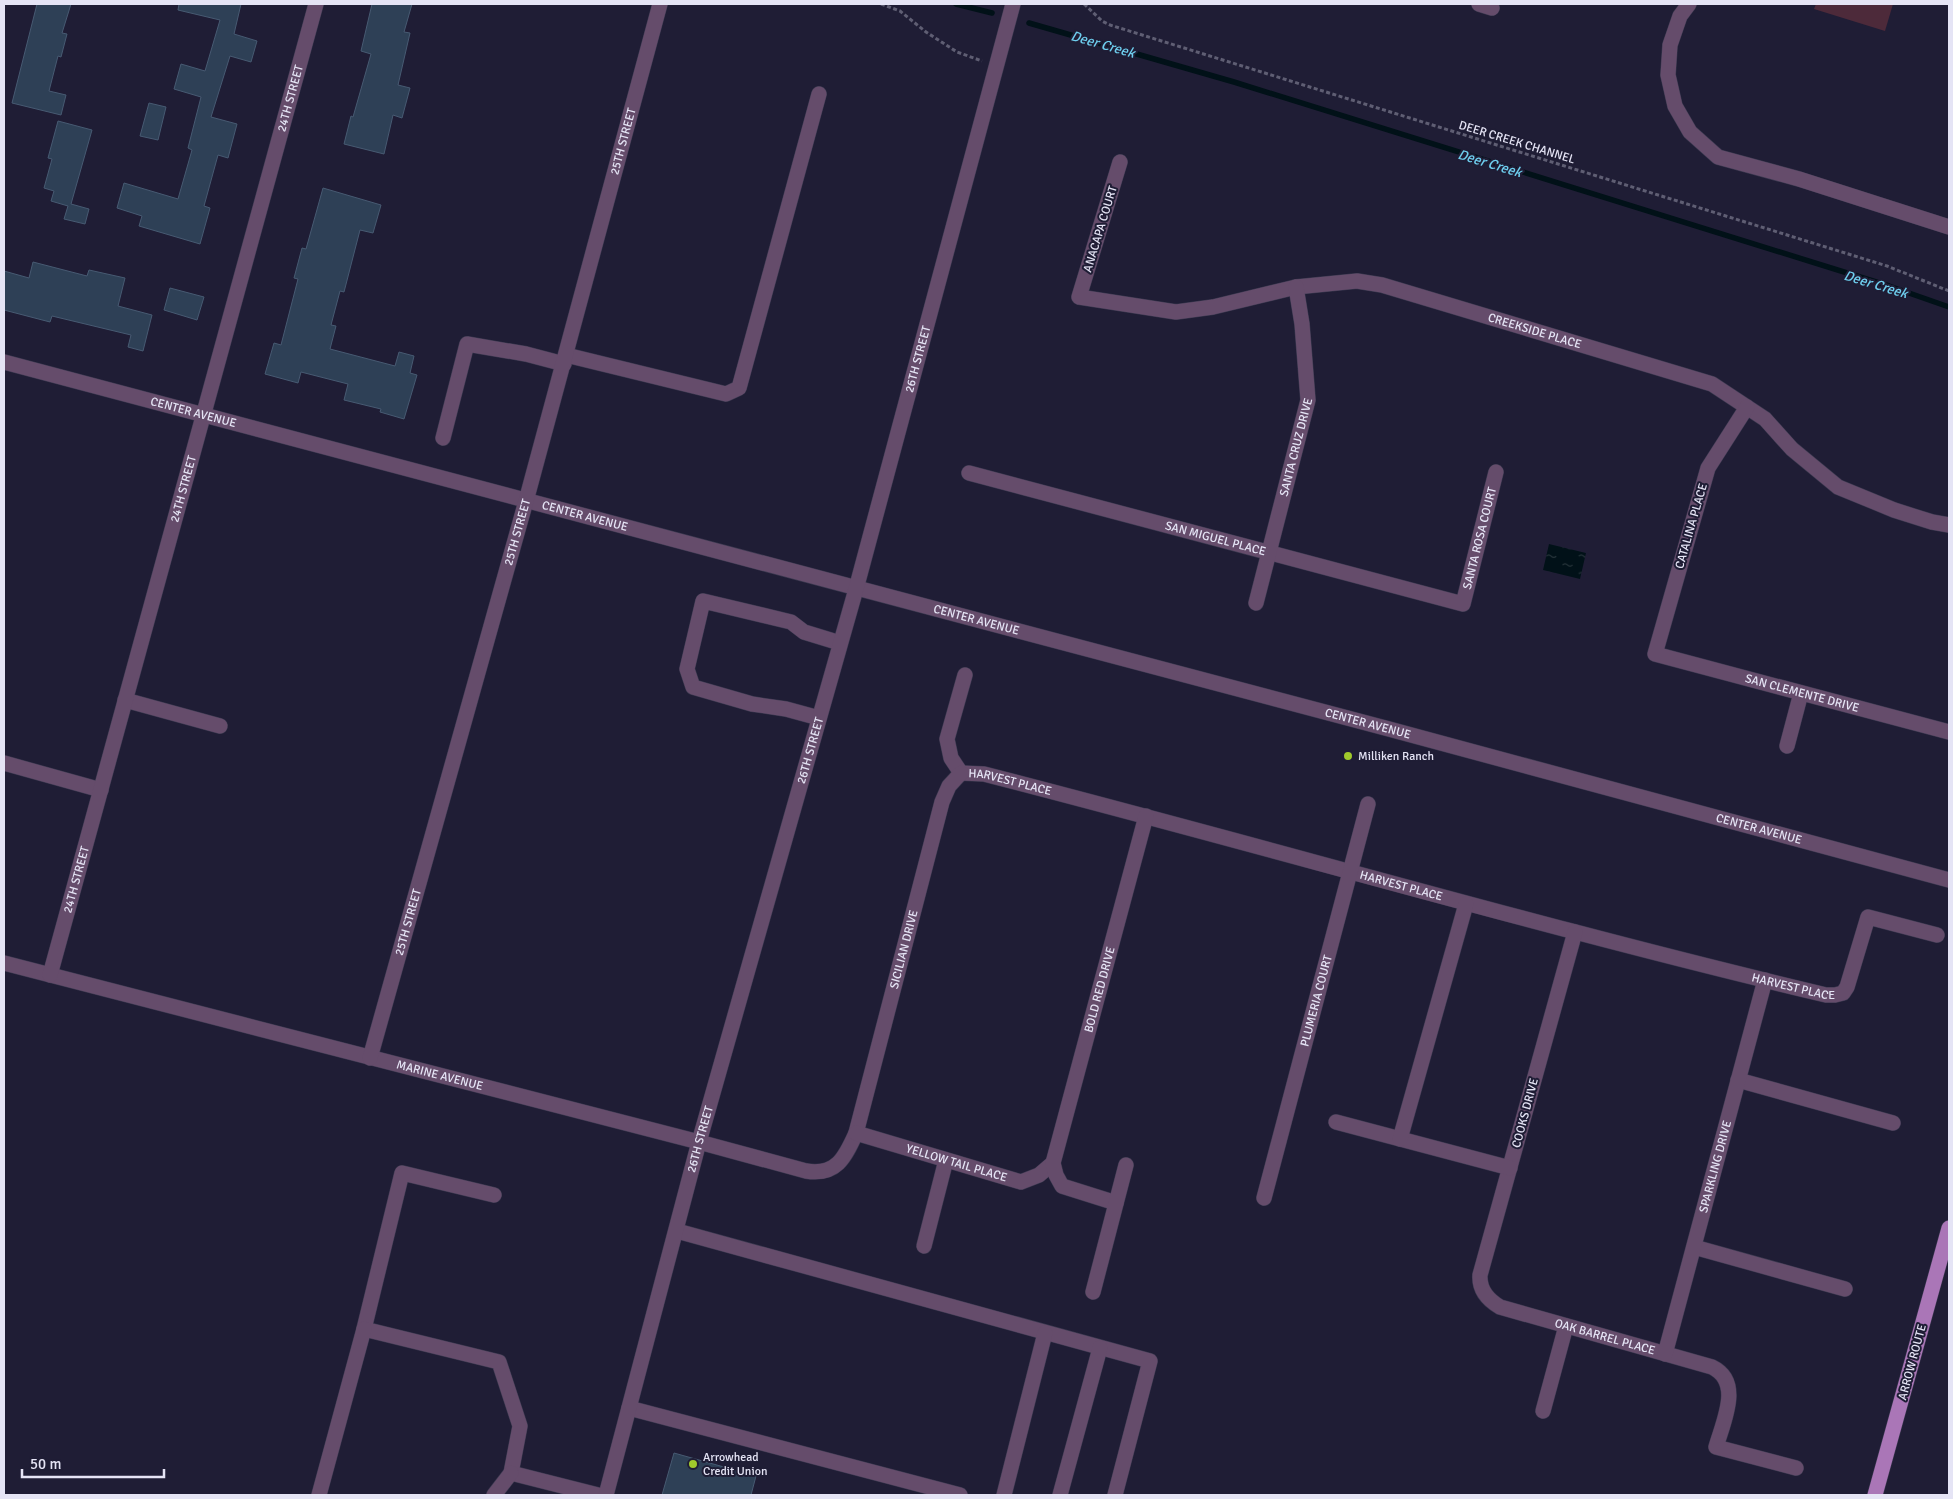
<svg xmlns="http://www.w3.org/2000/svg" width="1953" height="1499" font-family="Signika,sans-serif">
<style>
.garden{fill:#4d2a3a}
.water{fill:url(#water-ripples)}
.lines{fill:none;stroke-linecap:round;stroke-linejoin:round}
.stream{stroke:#011118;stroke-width:5.5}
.building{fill:#2e4056;stroke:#475a72}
.minor-casing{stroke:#3b3950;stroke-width:16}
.major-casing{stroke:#3b3950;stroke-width:16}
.path{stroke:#5f5e73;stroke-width:3;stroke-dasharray:4 2.5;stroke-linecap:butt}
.minor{stroke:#654c6b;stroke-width:15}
.major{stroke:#aa76b7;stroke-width:15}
.poi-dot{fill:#a0c92c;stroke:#1f1d35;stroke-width:2}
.labels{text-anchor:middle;stroke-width:4;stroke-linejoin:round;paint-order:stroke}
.street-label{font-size:12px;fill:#e5e4f5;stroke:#1f1d35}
.poi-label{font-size:12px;fill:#e5e4f5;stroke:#1f1d35;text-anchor:start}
.water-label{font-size:14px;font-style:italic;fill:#6eceee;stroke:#1f1d35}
</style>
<defs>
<pattern id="water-ripples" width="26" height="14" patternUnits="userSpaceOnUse" patternTransform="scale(1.25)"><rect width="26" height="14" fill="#011118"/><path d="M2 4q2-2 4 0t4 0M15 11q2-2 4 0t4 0" fill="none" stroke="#26343a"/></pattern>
</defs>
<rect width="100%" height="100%" fill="#1f1d35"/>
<path class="garden" d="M1816,4H1893L1885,31L1814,9Z"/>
<path class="water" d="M1549,544L1586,553L1580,579L1543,570Z"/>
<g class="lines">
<g class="stream">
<path d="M956,4L992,13"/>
<path d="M1029,23L1234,82L1889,286L1949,307"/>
</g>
</g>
<g class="building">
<path d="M37,4H71L62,33L67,34L61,57L58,56L49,91L66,95L61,115L12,103Z"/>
<path d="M179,4H241L234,34L257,41L251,62L230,56L211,117L237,124L228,158L218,155L204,206L210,208L200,244L139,226L142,216L117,208L124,183L178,199L192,150L188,148L201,97L174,89L181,64L205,71L220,20L178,10Z"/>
<path d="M372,4H412L404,32L410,33L398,85L410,88L402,118L393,115L384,154L344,144L351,116L353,117L371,54L361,51Z"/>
<path d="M149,103L166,107L158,140L140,136Z"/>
<path d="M58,121L92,130L71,204L89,209L85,224L64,219L68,206L51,201L54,191L44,188L52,159L48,158Z"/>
<path d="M323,188L381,205L373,233L360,230L344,292L340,291L331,325L336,326L330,349L395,366L399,352L414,356L410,373L417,375L404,419L380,412L381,409L344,400L348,384L301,372L298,383L265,374L274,343L281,345L298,279L294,278L302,248L306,249Z"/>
<path d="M33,262L87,276L89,270L125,278L118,306L152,315L143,351L128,347L131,335L52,316L50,322L4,310V271L29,278Z"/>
<path d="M170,288L204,297L197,320L164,310Z"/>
<path d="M674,1453L756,1476L751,1495H662Z"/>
</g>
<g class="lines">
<defs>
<g id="minor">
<path d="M1479,4L1492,8"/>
<path d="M1689,4L1680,16L1670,45L1668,75L1675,106L1690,132L1718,157L1799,179L1949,227"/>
<path id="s1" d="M1120,162L1079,297L1176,312L1213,307L1296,287L1357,281L1382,285L1712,384L1765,419L1792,449L1838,487L1894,510L1932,522L1949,525"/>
<path d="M566,355L726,394L739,388L819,94"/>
<path id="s2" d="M4,362L1389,729L1949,880"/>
<path id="s3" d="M1747,407L1708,468L1655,654L1949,732"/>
<path d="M443,438L467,344L526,354L564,364"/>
<path id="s4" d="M969,473L1463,604L1496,472"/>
<path id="s5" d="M1256,603L1308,400L1302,324L1296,287"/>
<path d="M125,700L220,726"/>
<path d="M819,718L786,709L752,704L693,687L687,669L703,601L791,622L804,632L840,643"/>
<path d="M1787,746L1801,693"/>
<path d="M4,763L101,790"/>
<path id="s6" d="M961,773L984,774C1265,846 1543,928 1826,995H1835L1843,993L1847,987L1868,917L1937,935"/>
<path d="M961,773L951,758L947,739L965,675"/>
<path id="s7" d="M1575,932L1480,1275C1479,1290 1488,1300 1500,1307L1712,1367C1743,1382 1723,1422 1716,1447L1796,1468"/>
<path id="s8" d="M4,963L699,1142L806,1171C836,1176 845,1158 856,1133L942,802L949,786L961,773"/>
<path id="s9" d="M50,975L316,4"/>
<path id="s10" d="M370,1058L526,501L660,4"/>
<path d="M1738,1080L1893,1123"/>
<path d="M1336,1122L1510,1168"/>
<path id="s11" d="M856,1133L1021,1182L1039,1175L1053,1163"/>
<path d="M1400,1139L1466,904"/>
<path d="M494,1195L402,1173L364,1329L499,1362L520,1426L511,1473L598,1495"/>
<path id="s12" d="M1264,1198L1368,804"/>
<path id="s13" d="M1116,1203L1062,1186L1056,1175L1053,1163L1146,816"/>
<path d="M677,1231L1150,1361L1115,1495"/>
<path d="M924,1246L946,1160"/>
<path d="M1694,1247L1845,1289"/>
<path d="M1093,1292L1126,1165"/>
<path id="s14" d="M1665,1354L1765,980"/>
<path d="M629,1408L960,1495"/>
<path d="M1543,1411L1566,1326"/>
<path d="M319,1495L364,1329"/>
<path d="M494,1495L511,1473"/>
<path id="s15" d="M606,1495L699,1142L856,589L1013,4"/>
<path d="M1004,1495L1045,1333"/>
<path d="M1060,1495L1100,1348"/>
</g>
<path id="major" d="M1875,1495L1949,1228"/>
</defs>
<use href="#minor" class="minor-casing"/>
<use href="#major" class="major-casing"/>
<g class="path">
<path d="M881,4L900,11L926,32L957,52L982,61"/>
<path d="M1084,4L1102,21L1110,25L1887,266L1949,291"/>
</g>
<use href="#minor" class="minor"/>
<use href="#major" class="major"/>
</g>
<g class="poi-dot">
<circle cx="1348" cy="756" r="5"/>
<circle cx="693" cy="1464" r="5"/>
</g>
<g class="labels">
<g class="street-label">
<text dy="4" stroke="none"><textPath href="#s9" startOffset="909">24TH STREET</textPath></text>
<text dy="4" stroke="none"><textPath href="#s10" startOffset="951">25TH STREET</textPath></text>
<text transform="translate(1517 142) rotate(17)" y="4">DEER CREEK CHANNEL</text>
<text transform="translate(1100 229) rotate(-73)" y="4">ANACAPA COURT</text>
<text dy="4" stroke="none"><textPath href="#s1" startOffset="608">CREEKSIDE PLACE</textPath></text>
<text dy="4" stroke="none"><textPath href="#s15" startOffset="1178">26TH STREET</textPath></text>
<text dy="4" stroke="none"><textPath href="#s2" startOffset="196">CENTER AVENUE</textPath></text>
<text dy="4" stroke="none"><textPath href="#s5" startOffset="161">SANTA CRUZ DRIVE</textPath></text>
<text dy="4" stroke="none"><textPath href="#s9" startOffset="504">24TH STREET</textPath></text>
<text dy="4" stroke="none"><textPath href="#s2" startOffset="601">CENTER AVENUE</textPath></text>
<text transform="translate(1691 526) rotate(-74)" y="4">CATALINA PLACE</text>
<text dy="4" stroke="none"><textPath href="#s10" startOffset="546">25TH STREET</textPath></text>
<text dy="4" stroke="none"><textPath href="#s4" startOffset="255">SAN MIGUEL PLACE</textPath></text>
<text dy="4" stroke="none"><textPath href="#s4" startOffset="579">SANTA ROSA COURT</textPath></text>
<text dy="4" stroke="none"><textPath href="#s2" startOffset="1006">CENTER AVENUE</textPath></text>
<text dy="4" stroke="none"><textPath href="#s3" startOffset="418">SAN CLEMENTE DRIVE</textPath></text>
<text dy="4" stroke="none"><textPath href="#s2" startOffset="1411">CENTER AVENUE</textPath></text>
<text dy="4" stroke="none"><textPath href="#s15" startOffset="772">26TH STREET</textPath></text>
<text dy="4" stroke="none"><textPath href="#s6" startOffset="50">HARVEST PLACE</textPath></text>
<text dy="4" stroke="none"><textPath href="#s2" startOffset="1816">CENTER AVENUE</textPath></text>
<text dy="4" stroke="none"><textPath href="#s9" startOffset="99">24TH STREET</textPath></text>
<text dy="4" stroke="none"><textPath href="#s6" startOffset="455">HARVEST PLACE</textPath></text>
<text dy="4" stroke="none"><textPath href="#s10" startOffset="141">25TH STREET</textPath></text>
<text dy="4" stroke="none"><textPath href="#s8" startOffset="1088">SICILIAN DRIVE</textPath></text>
<text dy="4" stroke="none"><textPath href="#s6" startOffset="860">HARVEST PLACE</textPath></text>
<text dy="4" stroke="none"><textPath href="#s13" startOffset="261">BOLD RED DRIVE</textPath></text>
<text dy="4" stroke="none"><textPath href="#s12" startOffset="204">PLUMERIA COURT</textPath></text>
<text dy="4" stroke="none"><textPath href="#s8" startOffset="450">MARINE AVENUE</textPath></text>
<text transform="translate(1525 1113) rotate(-75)" y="4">COOKS DRIVE</text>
<text dy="4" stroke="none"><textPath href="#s15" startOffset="368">26TH STREET</textPath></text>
<text dy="4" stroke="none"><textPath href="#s11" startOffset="105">YELLOW TAIL PLACE</textPath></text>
<text dy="4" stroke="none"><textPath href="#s14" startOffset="194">SPARKLING DRIVE</textPath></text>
<text dy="4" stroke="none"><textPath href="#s7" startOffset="505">OAK BARREL PLACE</textPath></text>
<text transform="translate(1912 1362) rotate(-75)" y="4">ARROW ROUTE</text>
</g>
<g class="poi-label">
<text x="1358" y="760">Milliken Ranch</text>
<text x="703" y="1461">Arrowhead<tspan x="703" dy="14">Credit Union</tspan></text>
</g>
<g class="water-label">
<text transform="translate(1103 44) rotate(16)" y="5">Deer Creek</text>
<text transform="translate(1490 163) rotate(17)" y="5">Deer Creek</text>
<text transform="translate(1876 284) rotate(17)" y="5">Deer Creek</text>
</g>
</g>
<rect width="1953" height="1499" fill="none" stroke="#e5e4f5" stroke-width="10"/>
<path d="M22 1469v8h142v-8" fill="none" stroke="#e5e4f5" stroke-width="2.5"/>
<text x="30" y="1469" font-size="15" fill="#e5e4f5" stroke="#1f1d35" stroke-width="4" paint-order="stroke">50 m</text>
</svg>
